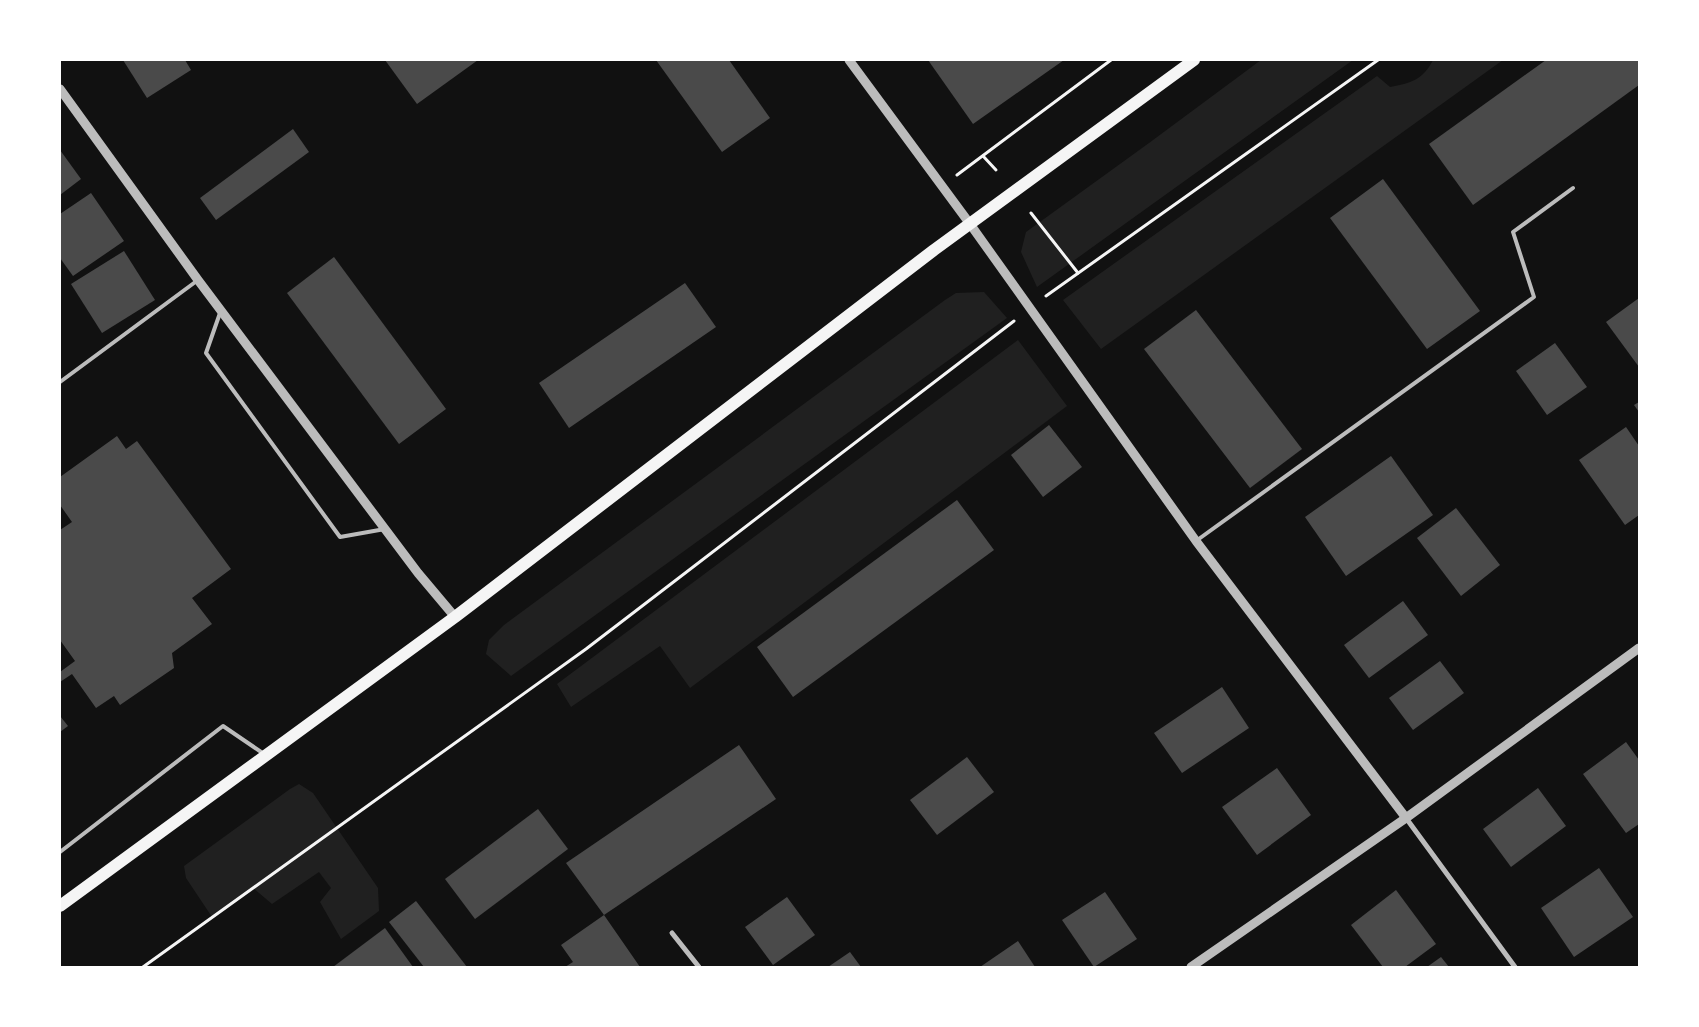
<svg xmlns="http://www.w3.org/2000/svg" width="1699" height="1027" font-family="'DM Sans',sans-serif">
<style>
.green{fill:#202020}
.building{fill:#4a4a4a}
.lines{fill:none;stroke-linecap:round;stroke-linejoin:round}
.path{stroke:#f5f5f5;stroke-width:3}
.service{stroke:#bcbcbc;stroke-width:4}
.minor{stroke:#bcbcbc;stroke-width:5}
.tertiary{stroke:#bcbcbc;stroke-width:9}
.primary{stroke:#f5f5f5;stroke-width:12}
</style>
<rect width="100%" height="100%" fill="#111"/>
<g class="green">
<path d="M1261,60H1353L1037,287L1021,252L1026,232L1149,143Z"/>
<path d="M1433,60H1503L1101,349L1063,300L1377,76L1390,87C1411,83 1423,80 1433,60Z"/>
<path d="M984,292L1007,318L511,676L486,654L489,640L504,625L945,300L956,293Z"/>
<path d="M1018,340L1067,406L690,688L660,646L571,707L557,684Z"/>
<path d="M299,784L313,793L378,888L379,911L341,939L320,902L331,888L319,872L272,904L253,888L212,917L186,878L184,866L290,789Z"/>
</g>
<g class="building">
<path d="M123,60H185L191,70L147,98Z"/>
<path d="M385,60H478L417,104Z"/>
<path d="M656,60H729L770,118L722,152Z"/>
<path d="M928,60H1064L973,124Z"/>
<path d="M1546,60H1639V85L1473,205L1429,144Z"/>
<path d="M293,129L309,152L216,220L200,198Z"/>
<path d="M60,150L81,179L60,195Z"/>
<path d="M1383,179L1480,311L1427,349L1330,218Z"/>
<path d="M91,193L124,241L73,276L60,258V214Z"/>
<path d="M124,251L155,300L102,333L71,284Z"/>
<path d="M334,257L446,409L399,444L287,293Z"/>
<path d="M685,283L716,327L569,428L539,383Z"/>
<path d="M1639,298V367L1606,322Z"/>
<path d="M1196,310L1302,449L1250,488L1144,349Z"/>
<path d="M1555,343L1587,387L1547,415L1516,371Z"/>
<path d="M1639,402V412L1634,405Z"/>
<path d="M1049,425L1082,467L1043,497L1011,455Z"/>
<path d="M1626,427L1639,446V515L1625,525L1579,460Z"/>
<path d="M117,436L126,449L137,441L231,569L192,598L212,624L172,653L174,668L120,705L114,696L96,708L72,674L60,682V672L75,661L60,640V530L72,522L60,505V477Z"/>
<path d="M1391,456L1433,515L1346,576L1305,517Z"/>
<path d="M957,500L994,550L793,697L757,647Z"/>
<path d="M1456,508L1500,565L1461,596L1417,538Z"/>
<path d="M1403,601L1428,635L1369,678L1344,645Z"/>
<path d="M1440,661L1464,693L1413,730L1389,698Z"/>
<path d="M1222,687L1249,728L1182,773L1154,733Z"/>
<path d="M60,716L68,726L60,732Z"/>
<path d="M1626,742L1639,760V824L1626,833L1583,774Z"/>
<path d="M739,745L776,799L604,915L566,863Z"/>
<path d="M967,757L994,792L937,835L910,800Z"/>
<path d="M1277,768L1311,815L1257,855L1222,807Z"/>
<path d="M1538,788L1566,826L1511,867L1483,829Z"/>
<path d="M538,809L568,849L475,919L445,879Z"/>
<path d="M1599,868L1633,917L1574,957L1541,908Z"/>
<path d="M1396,890L1436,944L1405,967H1383L1351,925Z"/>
<path d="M1105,892L1137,939L1094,967L1062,920Z"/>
<path d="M787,897L815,935L773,965L745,927Z"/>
<path d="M416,901L467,967H424L389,922Z"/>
<path d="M604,915L640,967H565L573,962L561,945Z"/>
<path d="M385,928L413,967H333Z"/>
<path d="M1018,941L1035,967H980Z"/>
<path d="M850,952L861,967H828Z"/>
<path d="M1441,957L1449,967H1427Z"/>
</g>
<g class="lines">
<g class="path">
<path d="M983,156L996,170"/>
<path d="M957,175L1111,60"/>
<path d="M1031,213L1078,273"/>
<path d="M1046,296L1378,60"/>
<path d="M143,967L586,649L1014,321"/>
</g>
<g class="service">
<path d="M220,313L206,353L340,537L385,529"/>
<path d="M60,382L198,280"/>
<path d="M1196,541L1534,297L1513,232L1573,188"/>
<path d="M60,852L223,726L264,754"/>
</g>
<g class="minor">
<path d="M1406,818L1515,967"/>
<path d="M672,933L699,967"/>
</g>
<g class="tertiary">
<path d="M849,60L970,224L1196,541L1406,818"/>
<path d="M60,89L198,280L418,573L455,617"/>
<path d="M1191,967L1406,818L1639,648"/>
</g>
<path class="primary" d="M60,906L455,617L934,250L1194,60"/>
</g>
<rect width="1699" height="1027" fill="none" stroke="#ffffff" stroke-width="122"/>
</svg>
